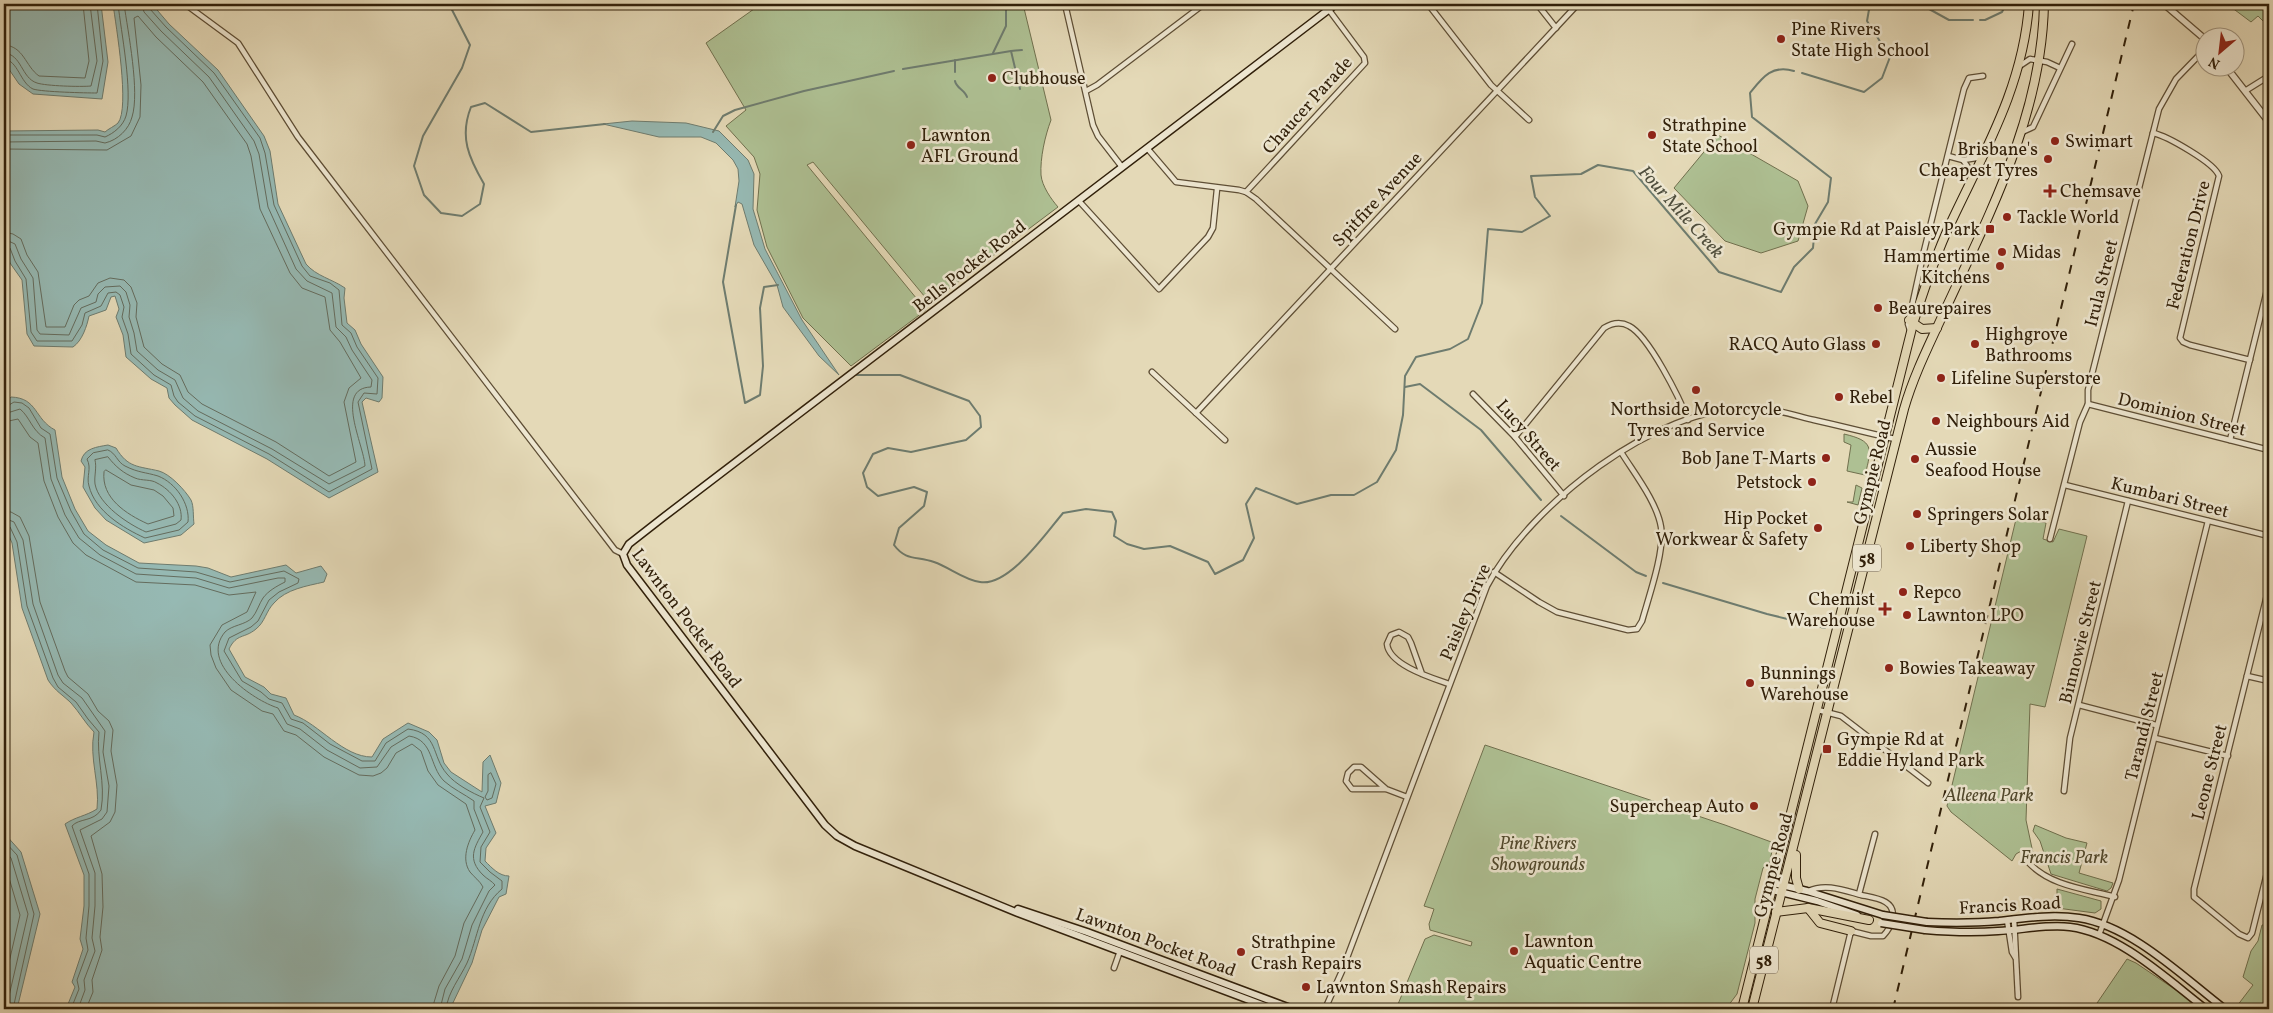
<svg xmlns="http://www.w3.org/2000/svg" width="2273" height="1013" font-family="Vollkorn,serif">
<style>
.green{fill:#aec093;stroke:#70704e}
.water{fill:#96b9b3;stroke:#6e7c6f}
.lines{fill:none;stroke-linecap:round;stroke-linejoin:round}
.shore{stroke:#646c5e;stroke-width:1}
.stream{stroke:#6e7c6f;stroke-width:2}
.minor-casing{stroke:#5e4e35;stroke-width:7}
.tertiary-casing{stroke:#5e4e35;stroke-width:8}
.secondary-casing{stroke:#31200a;stroke-width:9}
.trunk-casing{stroke:#31200a;stroke-width:10}
.minor{stroke:#ede6d0;stroke-width:4.5}
.tertiary{stroke:#ede6d0;stroke-width:5.5}
.secondary{stroke:#ede6d0;stroke-width:6}
.trunk{stroke:#e4d9b7;stroke-width:8}
.rail{stroke:#31200a;stroke-width:2;stroke-dasharray:9 9;stroke-linecap:butt}
.secondary-bridge-casing{stroke:#31200a;stroke-width:9;stroke-linecap:butt}
.secondary-bridge{stroke:#ede6d0;stroke-width:6}
.poi-dot{fill:#8f2418;stroke:#ede6d0;stroke-width:2}
.labels{text-anchor:middle;stroke-width:5;stroke-linejoin:round;paint-order:stroke}
.shield{fill:#ede6d0;stroke:#695b45;stroke-width:1}
.shield-label{font-size:16px;font-weight:bold;fill:#31200a}
.poi-label{font-size:18px;fill:#31200a;stroke:#ede6d0;text-anchor:start}
.street-label{font-size:18px;fill:#31200a;stroke:#ede6d0}
.park-label{font-size:18px;font-style:italic;fill:#50482c;stroke:#ede6d0}
.water-label{font-size:19px;font-style:italic;fill:#4f4e3d;stroke:#ede6d0}
</style>
<rect width="100%" height="100%" fill="#e4d9b7"/>
<filter id="stains"><feTurbulence type="fractalNoise" baseFrequency=".004" numOctaves="4"/><feColorMatrix values="0 0 0 0 .2 0 0 0 0 .09 0 0 0 0 .02 0 0 0 .5 -.17"/></filter>
<radialGradient id="worn" r=".72"><stop offset=".6" stop-color="#630" stop-opacity="0"/><stop offset="1" stop-color="#630" stop-opacity=".3"/></radialGradient>
<g class="green">
<path d="M761,4H1023L1051,120C1045,136 1040,158 1041,175C1042,186 1051,199 1058,207L930,303L813,162L807,165L926,310L851,366L803,318L767,247L757,210L760,174L754,157L726,126L746,110L706,43Z"/>
<path d="M2227,4H2269V27L2258,16L2251,22Z"/>
<path d="M1718,135L1798,181L1808,206L1798,241L1761,253L1725,241L1674,188Z"/>
<path d="M1844,434C1874,441 1872,448 1865,475L1847,471L1851,445L1844,442Z"/>
<path d="M1856,485L1862,488L1858,505L1847,502H1853Z"/>
<path d="M2017,515L2046,523L2043,539L2053,542L2059,529L2087,536L2045,707L2030,704L2026,820L2033,853L2023,850L2016,854L2012,861L1951,812L1947,806Z"/>
<path d="M1485,745L1725,825L1774,843L1769,864L1763,868L1755,899V923L1737,994L1728,1006L1729,1009H1396L1425,939L1434,935L1471,946L1472,942L1430,930L1429,924L1434,909L1424,906Z"/>
<path d="M2035,825L2066,838L2087,843L2079,873L2113,883L2111,888L2107,891L2051,874L2040,841L2033,831Z"/>
<path d="M2057,889L2101,901V909L2095,913L2057,908Z"/>
<path d="M2268,908L2269,1009H2241L2237,1006L2253,985L2243,977L2251,951L2258,941L2262,925H2264Z"/>
<path d="M2127,959L2136,963L2204,1009H2093Z"/>
</g>
<g class="water">
<path d="M4,4H101L108,62L102,99L33,94L19,84L4,62Z"/>
<path d="M113,4H152L169,24L218,70L264,136L270,151L278,204L306,264C316,276 332,279 345,288L344,298L347,323L355,330L361,344L383,377L382,398L379,402L366,398L362,402L378,472L329,498L267,459L192,420L175,405L169,398L167,388L151,379L126,357L123,335L116,317L119,309L115,296L111,297L106,310L89,316C87,326 82,341 73,347L34,346L27,334L22,280L10,263L6,250L4,234V131L98,130L105,132C108,129 115,126 118,123C130,108 116,26 113,4Z"/>
<path d="M632,121L686,123L719,131L748,160L754,174L753,209L765,249L802,320L839,375L819,356L783,307L777,285L754,245L742,204L738,202L735,207L739,181L738,169L733,160L716,143L701,137H659L603,124Z"/>
<path d="M11,397C38,398 34,419 55,430L62,477L75,509L88,531L106,545L139,563L196,566L208,568L231,577L286,565L296,573L321,566L327,574L324,582C307,586 286,589 274,603C266,611 265,622 256,629C244,639 237,633 229,649L245,677L264,687L271,694L286,698L294,715C319,724 343,757 372,757L383,739L408,723L429,732L437,740L444,763L451,772L482,792L483,762L490,755L501,783L496,803L485,806L496,833L486,848L485,861C492,868 499,876 509,876L506,894L499,897L482,930L472,963L450,1009H66L75,987L72,982L83,949L80,939L84,906V875L65,824C75,817 86,816 97,809C100,783 89,758 94,732C85,723 80,713 71,703C63,695 55,691 48,680L22,608L12,543L4,524V405Z"/>
<path d="M108,445L116,448C128,468 138,466 159,471C170,474 185,490 191,500C194,506 193,517 194,524L181,535L144,543L106,520L95,508L83,487L85,467L81,461C84,448 97,447 108,445Z"/>
<path d="M4,833L21,852L40,914L17,1009H4Z"/>
</g>
<g class="lines">
<g class="shore">
<path d="M4,45C24,46 25,66 39,76L85,78L89,61L83,4"/>
<path d="M4,53C22,54 21,78 37,83C46,86 81,87 91,86L97,61L90,4"/>
<path d="M4,59C18,60 20,83 33,89C42,92 86,93 97,93L103,61L97,4"/>
<path d="M4,135H97L105,137C114,133 123,126 126,116C133,92 121,31 118,4"/>
<path d="M4,142L96,141L105,143C118,140 129,129 132,117C140,92 128,32 124,4"/>
<path d="M4,149L107,150L131,136L140,117L141,85L134,18L138,16L156,37L203,82L247,144L251,156L260,209L290,273L302,288L325,297L330,330L340,342L361,378L349,388L344,402L356,462L329,476L276,442L202,404L188,392L180,375L162,364L144,347L136,317L137,303L131,287L124,280L110,278L98,283L89,296L79,300L74,305L65,327H46L38,272L27,255L21,239L13,234L4,232"/>
<path d="M4,239L15,244L21,259L33,278L37,330L40,334L69,335L81,308L96,302L98,294L105,287L120,286L126,292L130,305L129,317L134,333L137,351L158,370L175,380L183,398L198,411L272,449L329,484L365,466C364,445 334,388 371,387L372,380L352,350L346,337L336,327L332,293L307,281L296,269L268,207L259,154L254,141L209,77L161,31L144,12L142,4"/>
<path d="M4,246L10,248L15,261L26,279L31,332L37,341H72L82,325L85,313L101,306L108,293L116,292L120,295L124,307L122,317L128,334L131,354L154,375L171,385L174,396L178,402L195,416L269,454L329,492L372,469L358,402L364,393L377,394L378,378L357,347L351,333L342,325L339,290L330,283L310,276L302,266L274,205L265,153L260,138L214,73L166,27L150,9L148,4"/>
<path d="M4,408L14,402L22,403L29,408L41,428L50,434L57,478L71,511L84,534L103,550L138,568L196,572L230,582L284,571L299,579L298,583L279,592L269,600L258,621L251,627L229,638L224,651L242,681L261,692L269,699L282,703L291,719L303,723L330,744L362,761H375L386,743L408,729C439,733 431,756 447,774C455,784 472,793 484,798L480,807L490,832L481,847L480,862L490,872L502,881V889C479,908 478,938 467,963C460,978 448,992 446,1009"/>
<path d="M4,414L20,409C30,417 32,431 45,438L51,479L65,515L79,538L100,555L136,574L196,578L229,588L278,578H285V582C277,586 268,591 263,598C259,604 257,612 252,618C245,625 232,625 225,632C199,663 253,700 278,708L287,724L300,729L327,750L360,768L377,767L391,747L409,736C434,740 429,766 444,781C453,789 464,794 474,801V809L483,832C474,848 467,859 483,875C487,879 492,881 495,885L489,891L472,925L462,959L445,989L440,1009"/>
<path d="M4,422L18,419L30,437L38,443L44,481L58,517L73,543L86,555L136,582L195,585L229,595L256,592L247,612L222,625L210,645L211,655L216,668L231,690L262,711L273,714L284,731L296,735L324,757L359,775L373,776L381,773L387,768L396,753L412,744L421,751L428,771L438,785L466,804L475,830C468,842 461,859 470,872C474,877 480,881 483,887L464,923L455,956L439,986L432,1009"/>
<path d="M108,450C116,453 117,462 125,466C139,473 145,472 158,476C176,483 190,504 188,522L179,530L145,538C123,528 95,511 89,486C86,476 92,469 87,459L93,453Z"/>
<path d="M108,457C116,467 123,473 135,478C142,481 151,479 157,483C171,490 183,505 181,520L176,524L146,532C128,524 99,505 95,484C94,476 97,468 95,460Z"/>
<path d="M106,470L131,485L154,490L163,496L173,508L174,516L148,524C126,514 101,498 104,472Z"/>
<path d="M4,511L11,512L20,517L29,536L40,602L65,671L68,677L88,694L98,711L109,721L113,730L111,751L117,785L115,812L110,822L91,836L102,874L103,907L100,937L102,950L92,980L93,992L86,1009"/>
<path d="M4,518L14,522L23,540L33,604L58,675L63,683L82,698L105,731L103,752L109,786L107,812L102,819L80,830L95,873V906L92,938L95,951L84,980L85,990L78,1009"/>
<path d="M4,525L10,527L17,542L27,606L53,678L58,687L76,702L88,719L99,732C96,758 106,783 101,810C93,822 79,818 72,826L89,874V906L86,938L88,950L77,980L79,989L71,1009"/>
<path d="M491,773L496,784L492,798L487,800L485,797L488,791V775Z"/>
<path d="M4,841L17,855L34,914L13,1009"/>
<path d="M4,850L11,858L28,914L6,1009"/>
<path d="M4,861L20,915L4,984"/>
</g>
<g class="stream">
<path d="M449,4L470,45L462,68L423,136L414,166L424,195L441,213L462,216L480,204L484,184C469,158 459,137 471,107L485,103L531,132L605,124"/>
<path d="M1920,4L1949,20H1973"/>
<path d="M1980,20H1985L2002,12L2006,4"/>
<path d="M1011,51L1022,50"/>
<path d="M993,53L1006,26V4"/>
<path d="M903,69L1011,51L1020,89"/>
<path d="M955,72V60"/>
<path d="M1802,73L1864,92L1882,78L1890,57L1867,21L1870,4"/>
<path d="M955,81C956,88 965,90 967,97"/>
<path d="M713,132L723,116L735,110L804,91L894,71"/>
<path d="M736,205L723,282L745,403L760,395L763,366L760,308L764,287L778,285"/>
<path d="M853,375H900L969,401L980,416L981,427L966,440L911,452L888,448L873,454L863,473L867,487L878,496L914,487L927,492L924,506L899,528L894,545C906,561 916,556 934,562C949,567 964,580 980,582C1009,587 1047,532 1063,513L1086,509L1112,512L1116,521L1114,536L1127,544L1144,549L1170,546L1208,562L1215,574L1243,560L1254,538L1246,504L1256,488L1297,504L1331,495H1354L1377,482L1396,450L1403,415L1405,376L1416,357L1450,349L1468,339L1482,303L1488,229L1522,232L1550,216L1535,197L1531,176L1581,174L1598,165L1633,171L1719,272L1781,292L1794,267L1813,248L1815,224L1828,202L1831,178L1752,117L1750,93C1762,78 1772,64 1794,71"/>
<path d="M1405,387L1420,384L1481,430L1541,500"/>
<path d="M1561,516L1636,572L1646,576"/>
<path d="M1663,583L1767,614L1825,628"/>
</g>
<defs>
<g id="minor">
<path d="M185,4L238,43L298,137L615,550L623,554"/>
<path d="M1065,4L1093,125L1098,136L1122,167"/>
<path d="M1428,4L1491,85L1529,120"/>
<path d="M1537,4L1556,28"/>
<path d="M1066,8L1075,4"/>
<path d="M2018,67L2030,59L2047,62L2060,68"/>
<path d="M1086,91L1097,85L1204,4"/>
<path d="M2245,91L2269,76"/>
<path d="M2022,132L2033,127L2072,44"/>
<path d="M2153,133C2167,136 2215,163 2219,176L2180,338L2183,342L2190,345L2250,360"/>
<path d="M1147,148L1176,182L1239,190L1246,192L1256,199L1395,329"/>
<path d="M1948,156L1963,160L1983,157"/>
<path d="M1963,160L1974,176"/>
<path d="M1246,192L1365,63L1364,57L1329,10"/>
<path d="M1079,201L1159,289L1208,237L1213,228L1217,189"/>
<path d="M1910,330L1908,324L1924,251L1964,89L1969,78L1983,76"/>
<path d="M1152,372L1225,440"/>
<path d="M1473,394L1515,437L1564,496"/>
<path d="M2088,404L2269,450"/>
<path d="M1196,413L1578,4"/>
<path d="M1515,437L1604,328C1612,323 1620,321 1629,326C1649,336 1680,399 1688,420"/>
<path d="M2230,440L2269,282"/>
<path d="M2065,485L2269,536"/>
<path d="M2050,539L2080,422L2088,404V390L2159,109L2176,79L2206,48"/>
<path d="M1494,572L1539,602L1557,612L1628,630L1637,629L1642,621C1649,596 1665,551 1661,527C1657,502 1634,473 1621,452"/>
<path d="M2269,587L2194,889V897L2239,934L2248,938L2252,933L2269,865"/>
<path d="M1422,674L1411,643L1408,637L1399,632L1391,635L1387,644C1389,665 1432,678 1449,684"/>
<path d="M2247,676L2269,681"/>
<path d="M2079,705L2156,725"/>
<path d="M1818,710L1841,716L1928,783"/>
<path d="M2155,738L2228,756"/>
<path d="M1386,789L1361,767H1354L1348,773L1346,781L1352,789H1386L1407,797"/>
<path d="M2064,791L2070,738L2128,501"/>
<path d="M2028,862C2050,886 2085,889 2115,897"/>
<path d="M1808,891C1826,883 1843,890 1861,895C1875,898 1897,900 1892,919C1891,925 1888,931 1883,936H1871L1851,931L1832,1009"/>
<path d="M1859,894L1875,834"/>
<path d="M2014,919L2018,997"/>
<path d="M2007,920L2012,952L2015,957"/>
<path d="M2099,935L2119,880L2208,521"/>
<path d="M1114,968L1120,951"/>
<path d="M1325,1009L1342,971L1487,586C1530,505 1656,406 1751,408C1773,408 1793,415 1814,420C1841,426 1868,433 1895,439"/>
</g>
<g id="tertiary">
<path d="M2164,4L2206,40"/>
<path d="M2227,68L2269,122"/>
</g>
<g id="secondary">
<path d="M1773,883L1807,891L1883,915"/>
<path d="M1772,890L1817,901L1857,915"/>
<path d="M1018,909L1087,932L1293,1009"/>
<path d="M1927,922C1951,923 1975,923 1999,921C2025,918 2053,914 2079,918C2132,926 2183,977 2225,1009"/>
<path d="M1925,930C1949,932 1973,933 1998,931C2022,930 2046,924 2070,927C2119,933 2168,980 2206,1009"/>
<path d="M1273,1009L1018,913L855,846L837,836L825,825L627,565L623,554L629,544L661,519L1336,4"/>
</g>
<g id="trunk">
<path d="M1909,320L1922,329L1937,328"/>
<path d="M1796,855V878L1799,889"/>
<path d="M1808,908L1820,923L1851,931"/>
<path d="M1776,912L1808,908L1869,920"/>
<path d="M1742,1009L1913,324C1923,292 1934,261 1947,231C1982,155 2023,89 2029,4"/>
<path d="M1752,1009L1904,409C1914,374 1931,341 1946,308C1991,211 2042,113 2044,4"/>
</g>
</defs>
<use href="#minor" class="minor-casing"/>
<use href="#tertiary" class="tertiary-casing"/>
<use href="#secondary" class="secondary-casing"/>
<use href="#trunk" class="trunk-casing"/>
<use href="#minor" class="minor"/>
<use href="#tertiary" class="tertiary"/>
<use href="#secondary" class="secondary"/>
<use href="#trunk" class="trunk"/>
<path class="rail" d="M1893,1009L2134,4"/>
<defs>
<g id="secondary-bridge">
<path d="M1883,915L1927,922"/>
<path d="M1881,923L1925,930"/>
</g>
</defs>
<use href="#secondary-bridge" class="secondary-bridge-casing"/>
<use href="#secondary-bridge" class="secondary-bridge"/>
</g>
<g class="poi-dot">
<circle cx="1781" cy="39" r="5"/>
<circle cx="992" cy="78" r="5"/>
<circle cx="1652" cy="135" r="5"/>
<circle cx="2055" cy="141" r="5"/>
<circle cx="911" cy="145" r="5"/>
<circle cx="2048" cy="159" r="5"/>
<path d="M2047.5 183.5h5v5h5v5h-5v5h-5v-5h-5v-5h5z"/>
<circle cx="2007" cy="217" r="5"/>
<rect x="1985" y="224" width="10" height="10" rx="2.5"/>
<circle cx="2002" cy="252" r="5"/>
<circle cx="2000" cy="266" r="5"/>
<circle cx="1878" cy="308" r="5"/>
<circle cx="1876" cy="344" r="5"/>
<circle cx="1975" cy="344" r="5"/>
<circle cx="1941" cy="378" r="5"/>
<circle cx="1696" cy="390" r="5"/>
<circle cx="1839" cy="397" r="5"/>
<circle cx="1936" cy="421" r="5"/>
<circle cx="1826" cy="458" r="5"/>
<circle cx="1915" cy="459" r="5"/>
<circle cx="1812" cy="482" r="5"/>
<circle cx="1917" cy="514" r="5"/>
<circle cx="1818" cy="528" r="5"/>
<circle cx="1910" cy="546" r="5"/>
<circle cx="1903" cy="592" r="5"/>
<path d="M1882.5 601.5h5v5h5v5h-5v5h-5v-5h-5v-5h5z"/>
<circle cx="1907" cy="615" r="5"/>
<circle cx="1889" cy="668" r="5"/>
<circle cx="1750" cy="683" r="5"/>
<rect x="1822" y="744" width="10" height="10" rx="2.5"/>
<circle cx="1754" cy="806" r="5"/>
<circle cx="1514" cy="951" r="5"/>
<circle cx="1241" cy="952" r="5"/>
<circle cx="1306" cy="987" r="5"/>
</g>
<g class="labels">
<g class="shield">
<rect x="1853" y="544.5" width="28" height="27" rx="4"/>
<rect x="1750" y="946.5" width="28" height="27" rx="4"/>
</g>
<g class="shield-label">
<text x="1867" y="564">58</text>
<text x="1764" y="966">58</text>
</g>
<g class="poi-label">
<text x="1791" y="35">Pine Rivers<tspan x="1791" dy="21">State High School</tspan></text>
<text x="1002" y="84">Clubhouse</text>
<text x="1662" y="131">Strathpine<tspan x="1662" dy="21">State School</tspan></text>
<text x="921" y="141">Lawnton<tspan x="921" dy="21">AFL Ground</tspan></text>
<text x="2065" y="147">Swimart</text>
<text x="2038" y="155" text-anchor="end">Brisbane's<tspan x="2038" dy="21">Cheapest Tyres</tspan></text>
<text x="2060" y="197">Chemsave</text>
<text x="2017" y="223">Tackle World</text>
<text x="1980" y="235" text-anchor="end">Gympie Rd at Paisley Park</text>
<text x="2012" y="258">Midas</text>
<text x="1990" y="262" text-anchor="end">Hammertime<tspan x="1990" dy="21">Kitchens</tspan></text>
<text x="1888" y="314">Beaurepaires</text>
<text x="1985" y="340">Highgrove<tspan x="1985" dy="21">Bathrooms</tspan></text>
<text x="1866" y="350" text-anchor="end">RACQ Auto Glass</text>
<text x="1951" y="384">Lifeline Superstore</text>
<text x="1849" y="403">Rebel</text>
<text x="1696" y="415" text-anchor="middle">Northside Motorcycle<tspan x="1696" dy="21">Tyres and Service</tspan></text>
<text x="1946" y="427">Neighbours Aid</text>
<text x="1925" y="455">Aussie<tspan x="1925" dy="21">Seafood House</tspan></text>
<text x="1816" y="464" text-anchor="end">Bob Jane T-Marts</text>
<text x="1802" y="488" text-anchor="end">Petstock</text>
<text x="1927" y="520">Springers Solar</text>
<text x="1808" y="524" text-anchor="end">Hip Pocket<tspan x="1808" dy="21">Workwear &amp; Safety</tspan></text>
<text x="1920" y="552">Liberty Shop</text>
<text x="1913" y="598">Repco</text>
<text x="1875" y="605" text-anchor="end">Chemist<tspan x="1875" dy="21">Warehouse</tspan></text>
<text x="1917" y="621">Lawnton LPO</text>
<text x="1899" y="674">Bowies Takeaway</text>
<text x="1760" y="679">Bunnings<tspan x="1760" dy="21">Warehouse</tspan></text>
<text x="1837" y="745">Gympie Rd at<tspan x="1837" dy="21">Eddie Hyland Park</tspan></text>
<text x="1744" y="812" text-anchor="end">Supercheap Auto</text>
<text x="1524" y="947">Lawnton<tspan x="1524" dy="21">Aquatic Centre</tspan></text>
<text x="1251" y="948">Strathpine<tspan x="1251" dy="21">Crash Repairs</tspan></text>
<text x="1316" y="993">Lawnton Smash Repairs</text>
</g>
<g class="street-label">
<text transform="translate(1307 105) rotate(-48)" y="6">Chaucer Parade</text>
<text transform="translate(1377 199) rotate(-47)" y="6">Spitfire Avenue</text>
<text transform="translate(2188 245) rotate(-76)" y="6">Federation Drive</text>
<text transform="translate(969 266) rotate(-38)" y="6">Bells Pocket Road</text>
<text transform="translate(2101 283) rotate(-76)" y="6">Irula Street</text>
<text transform="translate(2182 414) rotate(14)" y="6">Dominion Street</text>
<text transform="translate(1529 435) rotate(49)" y="6">Lucy Street</text>
<text transform="translate(1872 472) rotate(-76)" y="6">Gympie Road</text>
<text transform="translate(2170 497) rotate(14)" y="6">Kumbari Street</text>
<text transform="translate(1465 612) rotate(-67)" y="6">Paisley Drive</text>
<text transform="translate(687 618) rotate(53)" y="6">Lawnton Pocket Road</text>
<text transform="translate(2080 642) rotate(-76)" y="6">Binnowie Street</text>
<text transform="translate(2144 726) rotate(-76)" y="6">Tarandi Street</text>
<text transform="translate(2209 772) rotate(-76)" y="6">Leone Street</text>
<text transform="translate(1773 865) rotate(-75)" y="6">Gympie Road</text>
<text transform="translate(2010 905) rotate(-3)" y="6">Francis Road</text>
<text transform="translate(1156 942) rotate(20)" y="6">Lawnton Pocket Road</text>
</g>
<g class="park-label">
<text x="1989" y="801">Alleena Park</text>
<text x="1538" y="849">Pine Rivers<tspan x="1538" dy="21">Showgrounds</tspan></text>
<text x="2064" y="863">Francis Park</text>
</g>
<g class="water-label">
<text transform="translate(1682 211) rotate(48)" y="7">Four Mile Creek</text>
</g>
</g>
<rect width="2273" height="1013" fill="none" stroke="#e4d9b7" stroke-width="20"/>
<rect x="5" y="5" width="2263" height="1003" fill="none" stroke="#31200a" stroke-width="2.5"/>
<rect x="10" y="10" width="2253" height="993" fill="none" stroke="#31200a"/>
<g transform="translate(2220 52) rotate(208)"><circle r="24" fill="#ede6d0" stroke="#a29781"/>
<path d="M0-4L9 19L0 12L-9 19Z" fill="#8f2418"/>
<text y="-8" font-size="14" font-weight="bold" text-anchor="middle" fill="#31200a">N</text>
</g>
<rect width="100%" height="100%" filter="url(#stains)"/>
<rect width="100%" height="100%" fill="url(#worn)"/>
</svg>
